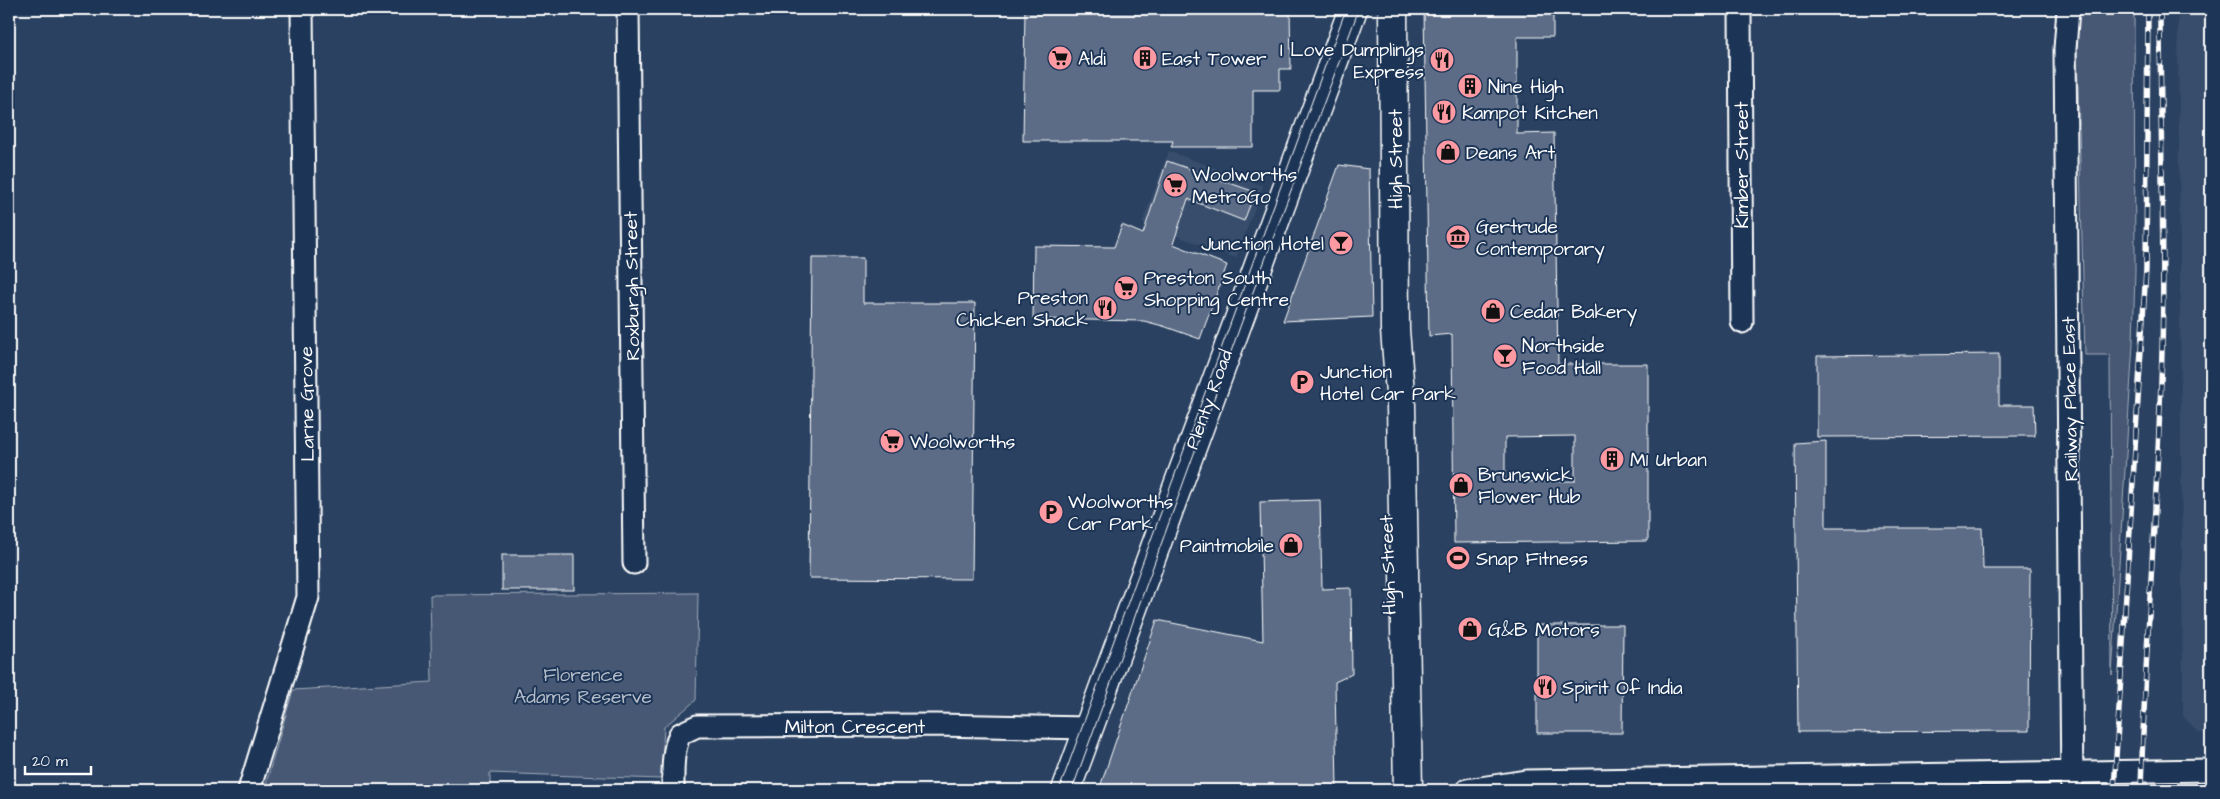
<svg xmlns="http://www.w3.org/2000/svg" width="2220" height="799" font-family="'Architects Daughter',sans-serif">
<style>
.built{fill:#394e6c}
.green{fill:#465975;stroke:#a2acba}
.building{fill:#5b6c86;stroke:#fff;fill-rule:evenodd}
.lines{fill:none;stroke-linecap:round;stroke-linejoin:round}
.minor-casing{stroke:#fff;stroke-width:25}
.secondary-casing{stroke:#fff;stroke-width:31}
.minor{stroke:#1d3557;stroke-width:21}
.secondary{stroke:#1d3557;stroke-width:28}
.tram{stroke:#fff;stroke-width:1}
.rail-casing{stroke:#fff;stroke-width:5.5}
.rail{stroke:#1d3557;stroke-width:4;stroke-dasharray:11;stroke-linecap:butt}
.labels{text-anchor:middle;stroke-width:4;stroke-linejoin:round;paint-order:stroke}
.poi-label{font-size:19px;fill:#fff;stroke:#1d3557;text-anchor:start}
.street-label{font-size:19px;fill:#fff;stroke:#1d3557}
.park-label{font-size:19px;fill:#b5bdc8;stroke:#1d3557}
</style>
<rect width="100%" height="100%" fill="#2a4161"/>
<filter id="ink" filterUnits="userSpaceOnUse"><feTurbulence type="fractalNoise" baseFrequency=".02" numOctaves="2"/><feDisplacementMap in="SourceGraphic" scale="10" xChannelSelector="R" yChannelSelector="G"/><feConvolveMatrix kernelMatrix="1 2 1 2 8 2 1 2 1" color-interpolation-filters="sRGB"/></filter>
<g filter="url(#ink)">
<g class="built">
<path d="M2178,9H2211V733H2198L2183,716Z"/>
<path d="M1169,151L1263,186L1236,258L1142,223Z"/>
</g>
<g class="green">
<path d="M2076,9H2134L2135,270L2133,344L2112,675L2110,355H2085Z"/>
<path d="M698,593L696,700L664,727L661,779L490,773V790H264L293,690L432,682L430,595Z"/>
</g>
<g class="building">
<path d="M1025,9H1290L1291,69H1280V90H1253V147H1171L1173,141H1023Z"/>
<path d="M1424,9H1553V37H1517V134L1554,133L1558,364H1648V541L1454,543L1452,334L1429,336ZM1575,436V481L1505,482V437Z"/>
<path d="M1167,161L1255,192L1244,221L1188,199L1173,244L1227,265L1200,339L1163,326L1144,321L1033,319L1034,246L1114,247L1122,225L1143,234Z"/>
<path d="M1339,165L1369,169L1372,317L1283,321Z"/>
<path d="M812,258H863V303H975L972,579L809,578Z"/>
<path d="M1999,354V405H2034L2035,436L1817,437V356Z"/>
<path d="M1826,441V528H1982L1983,569H2030L2029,731L1798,732L1795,443Z"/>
<path d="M1320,500L1322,589L1351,588L1352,674L1335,682L1337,790H1099L1157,620L1263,641L1260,502Z"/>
<rect x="502" y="555" width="72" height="35"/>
<path d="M1537,625H1623L1622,733H1537Z"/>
</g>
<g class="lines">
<defs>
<g id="minor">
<path d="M628,9L634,563"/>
<path d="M1740,9L1742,322"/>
<path d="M2068,9L2065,49L2072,790"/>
<path d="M249,790L308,597L302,9"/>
<path d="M673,790C673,770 672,752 680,734L697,726L936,725L1088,728"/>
<path d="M1467,790L1527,781L2211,770"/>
</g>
<g id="secondary">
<path d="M1393,9L1395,330L1401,405L1408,790"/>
<path d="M1066,790L1353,9"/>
</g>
</defs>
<use href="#minor" class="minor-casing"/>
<use href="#secondary" class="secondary-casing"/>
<use href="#minor" class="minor"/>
<use href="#secondary" class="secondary"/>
<g class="tram">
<path d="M1059,790L1346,9"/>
<path d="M1072,790L1241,324L1359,9"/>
</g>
<defs>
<g id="rail">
<path d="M2114,790L2146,269L2148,9"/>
<path d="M2141,790C2145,644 2158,497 2162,351C2165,237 2160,123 2160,9"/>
</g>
</defs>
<use href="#rail" class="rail-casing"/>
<use href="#rail" class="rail"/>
</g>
</g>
<defs>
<symbol id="supermarket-disc" viewBox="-11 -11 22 22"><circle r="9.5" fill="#ff9aa2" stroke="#1d3557"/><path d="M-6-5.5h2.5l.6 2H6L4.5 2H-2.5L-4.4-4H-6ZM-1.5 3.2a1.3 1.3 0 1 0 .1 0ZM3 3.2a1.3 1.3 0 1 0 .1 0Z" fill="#111"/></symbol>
<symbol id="building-disc" viewBox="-11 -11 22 22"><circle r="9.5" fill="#ff9aa2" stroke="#1d3557"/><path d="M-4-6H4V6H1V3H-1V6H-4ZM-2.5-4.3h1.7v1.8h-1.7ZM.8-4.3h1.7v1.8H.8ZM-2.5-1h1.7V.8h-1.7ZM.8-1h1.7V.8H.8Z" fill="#111"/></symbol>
<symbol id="restaurant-disc" viewBox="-11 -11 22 22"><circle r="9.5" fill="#ff9aa2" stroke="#1d3557"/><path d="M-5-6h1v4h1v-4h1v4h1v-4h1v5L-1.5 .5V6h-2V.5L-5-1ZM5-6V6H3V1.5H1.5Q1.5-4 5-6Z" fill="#111"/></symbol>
<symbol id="shop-disc" viewBox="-11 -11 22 22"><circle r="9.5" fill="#ff9aa2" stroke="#1d3557"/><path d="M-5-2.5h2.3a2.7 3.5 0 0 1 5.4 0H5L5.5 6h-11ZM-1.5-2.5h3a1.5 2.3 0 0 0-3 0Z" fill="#111"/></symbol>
<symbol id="museum-disc" viewBox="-11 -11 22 22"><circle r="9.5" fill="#ff9aa2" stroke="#1d3557"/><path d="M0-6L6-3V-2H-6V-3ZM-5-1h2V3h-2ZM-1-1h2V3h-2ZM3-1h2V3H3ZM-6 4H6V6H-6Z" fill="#111"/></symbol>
<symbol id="bar-disc" viewBox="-11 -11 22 22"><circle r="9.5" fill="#ff9aa2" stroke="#1d3557"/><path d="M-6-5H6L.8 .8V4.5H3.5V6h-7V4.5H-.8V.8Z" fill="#111"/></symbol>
<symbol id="parking-disc" viewBox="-11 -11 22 22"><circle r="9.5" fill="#ff9aa2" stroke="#1d3557"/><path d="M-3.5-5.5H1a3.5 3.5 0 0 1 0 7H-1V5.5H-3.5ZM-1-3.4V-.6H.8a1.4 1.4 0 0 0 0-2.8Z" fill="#111"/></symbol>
<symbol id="stadium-disc" viewBox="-11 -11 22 22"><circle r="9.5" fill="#ff9aa2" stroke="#1d3557"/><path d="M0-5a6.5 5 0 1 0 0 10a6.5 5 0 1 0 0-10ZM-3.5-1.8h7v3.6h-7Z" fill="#111"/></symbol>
</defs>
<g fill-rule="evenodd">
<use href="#supermarket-disc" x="1046" y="44" width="28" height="28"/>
<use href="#building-disc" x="1131" y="44" width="28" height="28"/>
<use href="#restaurant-disc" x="1428" y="46" width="28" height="28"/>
<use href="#building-disc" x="1456" y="72" width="28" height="28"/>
<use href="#restaurant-disc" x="1430" y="98" width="28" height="28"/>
<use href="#shop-disc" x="1434" y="138" width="28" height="28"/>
<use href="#supermarket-disc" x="1161" y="171" width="28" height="28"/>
<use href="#museum-disc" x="1444" y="223" width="28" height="28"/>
<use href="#bar-disc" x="1327" y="229" width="28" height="28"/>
<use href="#supermarket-disc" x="1112" y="274" width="28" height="28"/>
<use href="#restaurant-disc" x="1091" y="294" width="28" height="28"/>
<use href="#shop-disc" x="1479" y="297" width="28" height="28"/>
<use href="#bar-disc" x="1491" y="342" width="28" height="28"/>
<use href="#parking-disc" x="1288" y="368" width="28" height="28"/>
<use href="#supermarket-disc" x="878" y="427" width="28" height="28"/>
<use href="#building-disc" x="1598" y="445" width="28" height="28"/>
<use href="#shop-disc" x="1447" y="471" width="28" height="28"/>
<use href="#parking-disc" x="1037" y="498" width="28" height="28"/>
<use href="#shop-disc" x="1277" y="531" width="28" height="28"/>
<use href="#stadium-disc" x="1444" y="544" width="28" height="28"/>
<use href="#shop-disc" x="1456" y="615" width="28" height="28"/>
<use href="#restaurant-disc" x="1531" y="673" width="28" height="28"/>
</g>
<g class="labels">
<g class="poi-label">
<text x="1424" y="56" text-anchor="end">I Love Dumplings<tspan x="1424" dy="22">Express</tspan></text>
<text x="1078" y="65">Aldi</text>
<text x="1162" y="65">East Tower</text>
<text x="1488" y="93">Nine High</text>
<text x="1462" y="119">Kampot Kitchen</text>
<text x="1466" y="159">Deans Art</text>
<text x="1192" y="181">Woolworths<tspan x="1192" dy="22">MetroGo</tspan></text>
<text x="1476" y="233">Gertrude<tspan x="1476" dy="22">Contemporary</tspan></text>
<text x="1324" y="250" text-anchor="end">Junction Hotel</text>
<text x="1144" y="284">Preston South<tspan x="1144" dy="22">Shopping Centre</tspan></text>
<text x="1088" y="304" text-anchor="end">Preston<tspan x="1088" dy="22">Chicken Shack</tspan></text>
<text x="1510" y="318">Cedar Bakery</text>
<text x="1522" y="352">Northside<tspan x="1522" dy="22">Food Hall</tspan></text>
<text x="1320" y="378">Junction<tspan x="1320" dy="22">Hotel Car Park</tspan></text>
<text x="910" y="448">Woolworths</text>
<text x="1630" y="466">M1 Urban</text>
<text x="1478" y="481">Brunswick<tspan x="1478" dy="22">Flower Hub</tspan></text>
<text x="1068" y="508">Woolworths<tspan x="1068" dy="22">Car Park</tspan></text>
<text x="1274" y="552" text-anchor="end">Paintmobile</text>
<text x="1476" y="565">Snap Fitness</text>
<text x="1488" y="636">G&amp;B Motors</text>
<text x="1562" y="694">Spirit Of India</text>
</g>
<g class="street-label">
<text transform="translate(1395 159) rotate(-90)" y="7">High Street</text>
<text transform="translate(1741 165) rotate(-90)" y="7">Kimber Street</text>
<text transform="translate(631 286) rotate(-91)" y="7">Roxburgh Street</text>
<text transform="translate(1208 399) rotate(-70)" y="7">Plenty Road</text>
<text transform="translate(2069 399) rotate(-91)" y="7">Railway Place East</text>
<text transform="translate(306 404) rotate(-91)" y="7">Larne Grove</text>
<text transform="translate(1387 565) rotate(-92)" y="7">High Street</text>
<text x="855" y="733">Milton Crescent</text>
</g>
<g class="park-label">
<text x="583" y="681">Florence<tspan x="583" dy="22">Adams Reserve</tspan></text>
</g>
</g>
<rect width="2220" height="799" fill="none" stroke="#1d3557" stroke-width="30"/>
<rect x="15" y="15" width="2190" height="769" fill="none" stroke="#fff" stroke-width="2" filter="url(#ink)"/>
<path d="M25 766v8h66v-8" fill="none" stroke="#ffffff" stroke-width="2.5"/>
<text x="32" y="766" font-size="15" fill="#ffffff" stroke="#1d3557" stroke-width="4" paint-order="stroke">20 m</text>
</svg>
